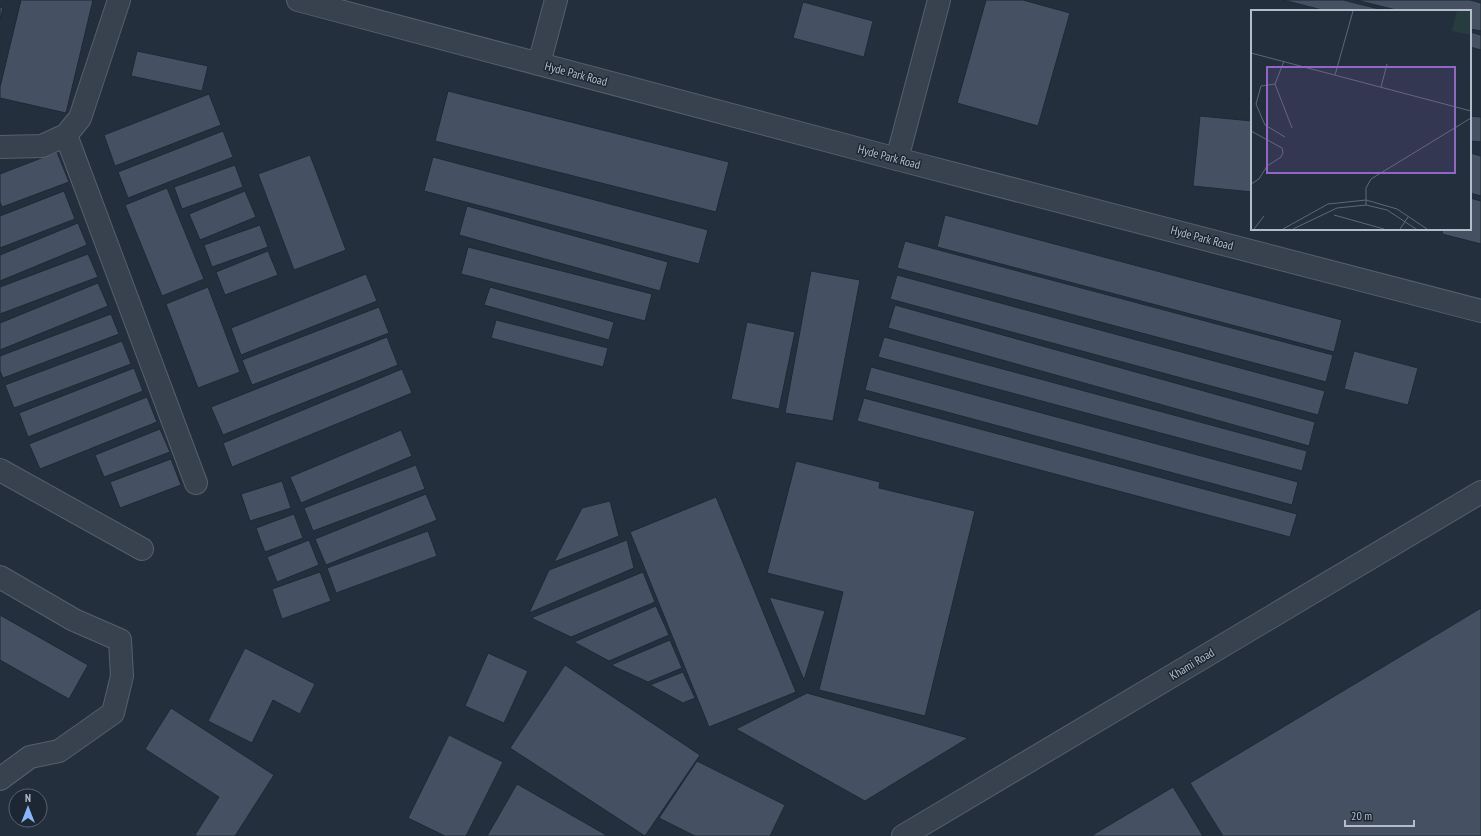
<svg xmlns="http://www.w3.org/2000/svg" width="1481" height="836" font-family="'PT Sans Narrow',sans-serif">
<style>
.building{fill:#455162;stroke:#1f2835}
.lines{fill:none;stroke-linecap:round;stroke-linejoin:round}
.minor-casing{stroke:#565f6c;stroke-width:24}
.minor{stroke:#38414e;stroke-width:22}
.labels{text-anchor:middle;stroke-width:3;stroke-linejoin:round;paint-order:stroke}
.street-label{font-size:12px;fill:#b4bcc9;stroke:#1d2633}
.inset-road{fill:none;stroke:#5e6776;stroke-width:1}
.view{fill:#9266c3;fill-opacity:0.15;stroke:#9266c3;stroke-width:2}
.inset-edge{fill:none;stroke:#b4bcc9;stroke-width:2}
</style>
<rect width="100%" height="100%" fill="#242f3e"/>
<g class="building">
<path d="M21,0H93L66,113L0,98V87Z"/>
<path d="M986,0H1023L1070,13L1038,126L957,103Z"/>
<path d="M1283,0H1343L1387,11H1326Z"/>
<path d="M1356,0H1470L1481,3V31L1470,29V11H1400Z"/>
<path d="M803,2L873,21L864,57L793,38Z"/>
<path d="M0,7L3,8L0,19Z"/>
<path d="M1470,32L1481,35V50L1470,47Z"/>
<path d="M137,51L208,66L202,91L131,76Z"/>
<path d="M448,91L729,162L716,212L435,141Z"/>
<path d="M209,94L221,125L115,166L104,135Z"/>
<path d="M1200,116L1252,121V192L1193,186Z"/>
<path d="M1470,116L1481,117V142L1470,141Z"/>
<path d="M223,131L233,157L128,198L118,172Z"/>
<path d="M57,152L69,182L2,207L0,202V174Z"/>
<path d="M1470,153L1481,156V196L1470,193Z"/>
<path d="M310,155L346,250L294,270L258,174Z"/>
<path d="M433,157L708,230L699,264L424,191Z"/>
<path d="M235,165L243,187L182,209L174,187Z"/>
<path d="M167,188L204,279L162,296L125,205Z"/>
<path d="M64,191L75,219L0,248V216Z"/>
<path d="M245,191L256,217L200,240L189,214Z"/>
<path d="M1470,198L1481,201V244L1442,234L1443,229H1470Z"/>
<path d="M467,206L668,262L660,291L459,235Z"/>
<path d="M945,215L1342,320L1334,352L937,247Z"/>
<path d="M78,223L87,245L0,281V255Z"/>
<path d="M260,225L268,247L212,267L204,245Z"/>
<path d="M905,241L1333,355L1326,382L897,268Z"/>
<path d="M468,247L652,294L645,321L461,274Z"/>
<path d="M268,251L278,275L225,295L216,272Z"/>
<path d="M88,254L98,277L0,314V287Z"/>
<path d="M811,271L860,280L833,421L785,413Z"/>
<path d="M366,274L377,301L241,355L231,328Z"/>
<path d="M897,275L1325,391L1318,415L890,299Z"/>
<path d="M98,283L108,306L0,350V323Z"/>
<path d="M208,287L240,372L198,388L166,304Z"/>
<path d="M490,287L614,322L609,340L484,305Z"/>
<path d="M895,305L1315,422L1309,446L888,328Z"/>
<path d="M379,307L389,333L252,385L242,360Z"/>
<path d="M111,314L119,334L3,378L0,371V356Z"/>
<path d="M496,320L608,348L603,367L491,338Z"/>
<path d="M747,322L795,332L779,409L731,399Z"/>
<path d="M387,337L398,365L223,435L211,407Z"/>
<path d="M884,337L1307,451L1302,471L878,357Z"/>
<path d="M122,341L131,364L14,408L5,385Z"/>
<path d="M1354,351L1418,368L1408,405L1344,389Z"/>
<path d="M871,367L1298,482L1292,505L865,390Z"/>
<path d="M134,368L143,391L28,437L19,413Z"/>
<path d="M402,369L412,393L232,467L223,443Z"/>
<path d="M147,397L157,422L40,469L29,444Z"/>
<path d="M864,398L1297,514L1290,537L857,421Z"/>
<path d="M160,429L170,452L104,477L95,455Z"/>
<path d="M401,430L412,456L301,503L290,477Z"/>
<path d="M171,459L181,485L120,508L110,482Z"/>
<path d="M796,461L880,482L879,488L975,511L925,716L819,690L843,592L767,573Z"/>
<path d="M416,465L425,489L313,531L304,508Z"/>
<path d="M282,481L291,508L250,521L241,494Z"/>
<path d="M426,494L437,520L326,565L315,539Z"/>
<path d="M716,497L796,692L709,727L630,532Z"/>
<path d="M610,501L619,536L554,562L582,508Z"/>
<path d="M294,514L303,538L265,552L256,528Z"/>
<path d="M428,531L437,556L336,593L327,568Z"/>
<path d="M309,540L319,565L277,582L267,557Z"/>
<path d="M627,540L634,568L529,613L549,570Z"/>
<path d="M320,572L331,601L282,619L272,589Z"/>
<path d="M643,572L655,602L571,637L531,618Z"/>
<path d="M769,597L825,611L804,680Z"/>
<path d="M656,606L669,635L609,661L574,642Z"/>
<path d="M1481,608V836H1223L1190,783Z"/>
<path d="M0,615L88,665L69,699L0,660Z"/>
<path d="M670,640L682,668L648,682L611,665Z"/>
<path d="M245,648L315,684L300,714L273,700L252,743L208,721Z"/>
<path d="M488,653L528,671L504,723L465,706Z"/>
<path d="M565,665L700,755L645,836L510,748Z"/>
<path d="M683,672L695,698L683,703L650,685Z"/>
<path d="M807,693L968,738L865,801L736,729Z"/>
<path d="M171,708L274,775L235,836H197L195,835L219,797L145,749Z"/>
<path d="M449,735L503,762L466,836H445L408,818Z"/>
<path d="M697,761L785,805L770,836H695L659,818Z"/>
<path d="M517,784L608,836H487Z"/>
<path d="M1173,787L1203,836H1091Z"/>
</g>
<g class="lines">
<defs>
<g id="minor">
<path d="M298,0L897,159L1481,311"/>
<path d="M539,64L556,0"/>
<path d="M66,135L196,483"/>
<path d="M0,147L42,146L66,135L80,118L119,0"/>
<path d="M897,159L939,0"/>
<path d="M0,470L142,549"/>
<path d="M0,577L74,620L120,640L122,676L113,713L59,751L30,757L0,779"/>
<path d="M903,836L1481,492"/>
</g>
</defs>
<use href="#minor" class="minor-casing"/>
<use href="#minor" class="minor"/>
</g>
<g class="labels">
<g class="street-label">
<text transform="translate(576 74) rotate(15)" y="4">Hyde Park Road</text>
<text transform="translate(889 157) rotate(15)" y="4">Hyde Park Road</text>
<text transform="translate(1202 238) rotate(15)" y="4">Hyde Park Road</text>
<text transform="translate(1192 664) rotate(-31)" y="4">Khami Road</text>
</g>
</g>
<g transform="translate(1251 10)">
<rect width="220" height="220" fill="#242f3e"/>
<path d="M206,1H220V25L201,21Z" fill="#263c3f"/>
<path class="inset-road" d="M0,43L220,101M33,51L24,74L10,76L5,94L14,115L34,127M84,65L102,1M24,74L41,118M130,77L136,54M0,121L31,138L32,143L30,147L16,156L8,169L0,174M115,195V178L120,169L220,108M83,205L133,219M3,219L13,206M32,219L77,194L115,190L146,199L176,219M42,219L86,198L115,195L136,200L165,219M149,219L157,207"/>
<path class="view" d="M16,57H204V163H16Z"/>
<rect width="220" height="220" class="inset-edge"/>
</g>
<g transform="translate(28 808)"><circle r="19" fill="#1d2633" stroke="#59626f"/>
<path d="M0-3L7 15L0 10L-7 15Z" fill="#8ab4f8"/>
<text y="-6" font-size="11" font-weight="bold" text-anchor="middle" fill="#b4bcc9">N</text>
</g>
<path d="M1345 820v6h69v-6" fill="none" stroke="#b4bcc9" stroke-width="2"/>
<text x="1351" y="820" font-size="12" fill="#b4bcc9" stroke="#1d2633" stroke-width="3" paint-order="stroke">20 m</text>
</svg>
